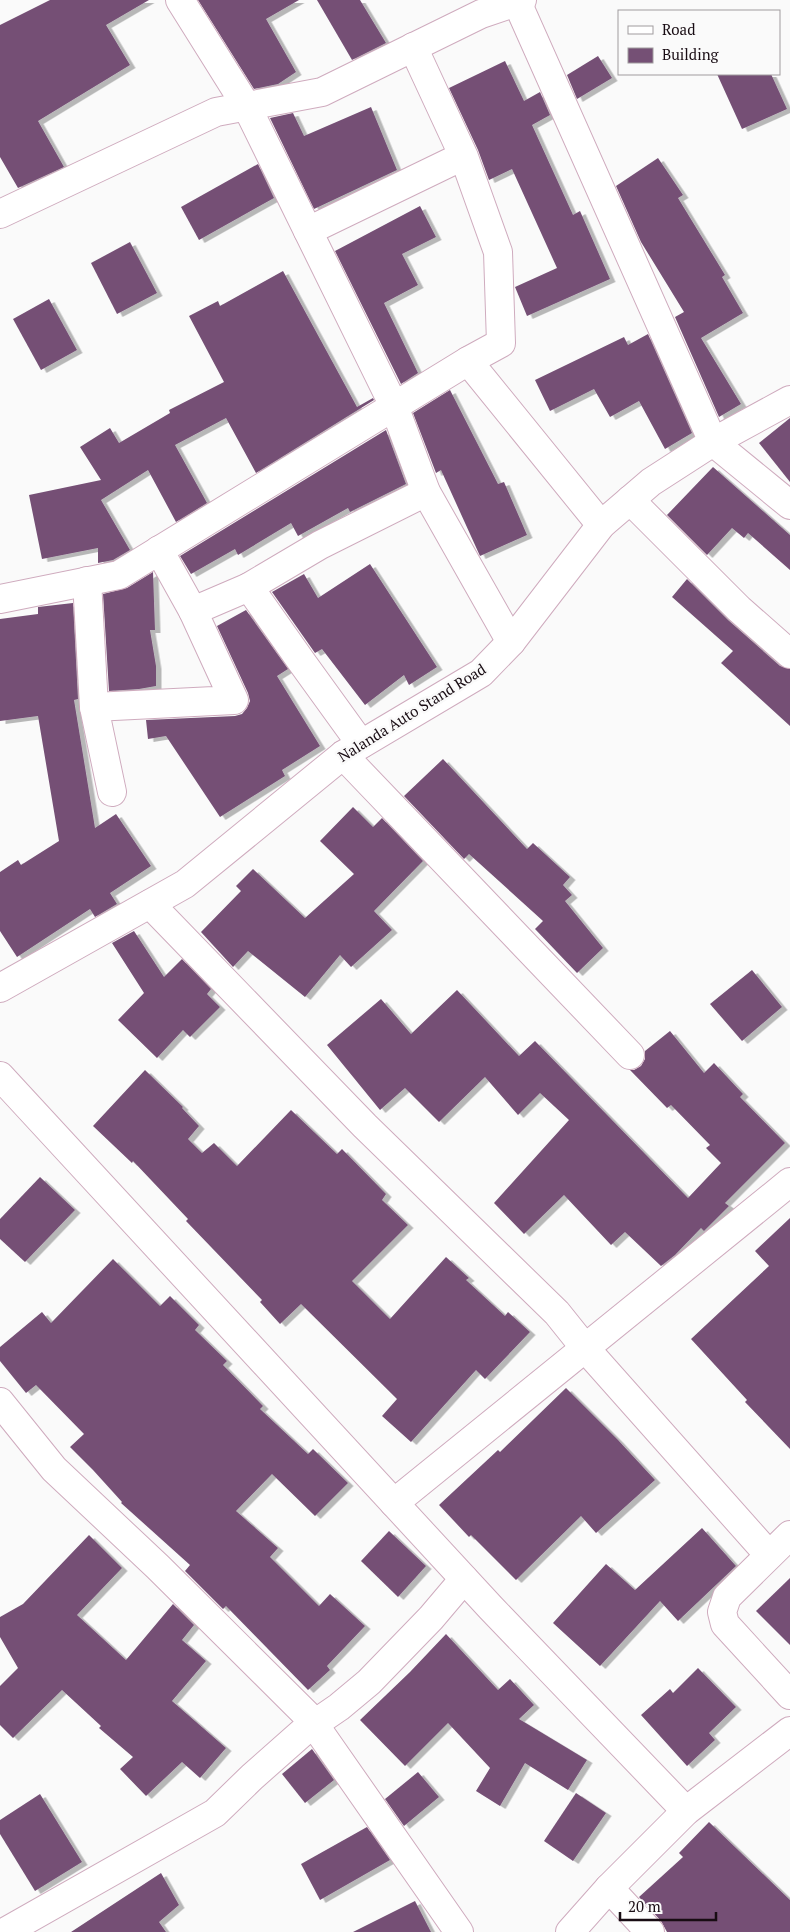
<svg xmlns="http://www.w3.org/2000/svg" width="790" height="1932" font-family="'PT Serif',serif">
<style>
.building{fill:#755075;filter:url(#shadow)}
.lines{fill:none;stroke-linecap:round;stroke-linejoin:round}
.street-casing{stroke:#cfabbe;stroke-width:30}
.secondary-casing{stroke:#cfabbe;stroke-width:30}
.street{stroke:#fff;stroke-width:28}
.secondary{stroke:#fff;stroke-width:28}
.labels{text-anchor:middle;stroke-width:5;stroke-linejoin:round;paint-order:stroke}
.street-label{font-size:15px;fill:#180c13;stroke:#fafafa}
</style>
<defs>
<filter id="shadow"><feDropShadow dx="5.5" dy="3" stdDeviation="0" flood-color="#0004"/></filter>
</defs>
<rect width="100%" height="100%" fill="#fafafa"/>
<g class="building">
<path d="M50,0H149L106,25L130,65L38,121L64,167L18,188L0,157V25Z"/>
<path d="M198,0H299L266,19L296,72L278,84L254,89Z"/>
<path d="M317,0H360L386,43L352,60Z"/>
<path d="M598,56L612,78L577,99L567,75Z"/>
<path d="M505,61L524,101L540,92L550,115L532,125L573,215L580,211L610,279L527,316L515,287L557,268L512,169L489,180L478,150L449,88Z"/>
<path d="M717,74H771L787,109L742,129Z"/>
<path d="M371,107L397,170L314,209L270,118L293,113L304,136Z"/>
<path d="M658,158L683,195L678,198L725,275L722,277L743,313L701,338L741,404L719,417L675,317L684,312L641,242L616,186Z"/>
<path d="M258,164L274,198L199,240L181,207Z"/>
<path d="M420,206L436,237L402,254L418,285L384,303L418,373L401,384L335,251Z"/>
<path d="M130,242L157,293L117,314L91,263Z"/>
<path d="M283,271L357,407L373,398L374,400L256,473L226,418L175,445L207,503L176,522L148,470L101,500L130,550L113,560L98,563V548L42,559L29,495L101,480L80,447L110,428L119,443L170,413L169,410L224,382L189,316L218,301L220,306Z"/>
<path d="M49,299L77,350L41,370L13,319Z"/>
<path d="M648,334L692,433L665,449L639,401L610,417L594,389L550,411L535,380L624,337L628,345Z"/>
<path d="M450,390L498,484L504,482L527,535L480,556L441,470L436,473L413,413Z"/>
<path d="M790,418V482L759,443Z"/>
<path d="M386,430L406,484L350,512L348,508L298,536L291,523L238,555L235,549L191,574L180,556Z"/>
<path d="M713,467L790,535V570L748,533L744,538L732,528L707,555L667,515Z"/>
<path d="M370,564L437,667L409,685L404,675L365,705L322,649L315,653L272,592L304,574L318,598Z"/>
<path d="M153,572L155,630H150L156,666V686L139,689L109,691L103,594L127,588Z"/>
<path d="M687,579L728,620L780,666L790,669V726L721,663L733,651L672,597Z"/>
<path d="M73,603L78,699L74,700L95,828L116,814L151,866L110,893L117,904L95,917L90,909L17,957L0,931V872L18,860L21,865L59,841L38,716L0,721V619L38,614V607Z"/>
<path d="M246,610L288,669L277,676L320,746L282,770L285,776L220,817L166,736L148,739L146,720L235,716L242,714L247,708L250,701L248,693L217,626Z"/>
<path d="M443,759L527,849L533,843L570,877L563,885L572,895L565,901L603,948L577,973L535,929L543,921L469,854L464,859L404,796Z"/>
<path d="M353,807L373,827L382,818L423,861L374,911L392,930L351,967L340,955L305,997L248,951L233,967L201,932L241,891L236,886L253,869L305,918L354,874L320,841Z"/>
<path d="M134,931L164,977L182,959L211,989L207,994L220,1007L190,1037L183,1030L157,1058L118,1020L144,993L112,943Z"/>
<path d="M752,970L782,1007L742,1041L710,1004Z"/>
<path d="M457,990L519,1056L535,1041L688,1198L721,1163L706,1148L710,1145L671,1105L667,1108L630,1070H634L641,1066L645,1059V1051L670,1031L704,1073L714,1063L743,1094L740,1097L785,1143L725,1203L729,1206L704,1231L701,1228L675,1255L661,1266L625,1232L611,1245L564,1195L524,1234L494,1203L569,1120L540,1093L518,1115L485,1077L439,1122L405,1088L380,1110L327,1045L381,999L411,1034Z"/>
<path d="M145,1070L183,1107L182,1108L199,1126L188,1139L202,1153L214,1143L237,1166L291,1110L337,1154L342,1149L386,1194L382,1200L408,1225L352,1281L390,1319L446,1257L469,1278L466,1280L505,1316L508,1312L530,1332L485,1379L476,1370L411,1442L382,1416L397,1399L301,1304L280,1324L260,1302L262,1300L186,1221L188,1219L133,1161L132,1163L93,1126Z"/>
<path d="M40,1177L75,1210L25,1262L0,1239V1219Z"/>
<path d="M790,1218V1449L745,1402L747,1400L691,1339L769,1266L755,1251Z"/>
<path d="M113,1259L160,1306L170,1296L199,1325L195,1330L227,1361L223,1365L263,1406L260,1409L308,1454L313,1449L348,1483L315,1516L272,1474L236,1511L278,1548L270,1557L319,1606L330,1594L365,1626L327,1666L330,1670L308,1690L226,1606L223,1609L185,1571L190,1565L121,1503L122,1502L93,1470L70,1447L84,1434L36,1385L26,1393L0,1361V1347L42,1312L51,1323Z"/>
<path d="M566,1388L618,1440L655,1480L596,1533L581,1516L516,1580L471,1535L469,1537L439,1505L498,1450L500,1452Z"/>
<path d="M702,1528L736,1566L678,1621L660,1601L600,1666L553,1623L606,1564L635,1590Z"/>
<path d="M389,1531L426,1566L398,1597L361,1561Z"/>
<path d="M89,1535L122,1568L77,1615L126,1660L173,1604L194,1625L182,1640L206,1661L172,1701L226,1748L200,1778L182,1762L146,1796L120,1769L133,1757L99,1728L101,1726L62,1690L13,1738L0,1725V1686L18,1668L0,1637V1617L23,1604Z"/>
<path d="M790,1578V1645L756,1611Z"/>
<path d="M446,1634L498,1690L510,1679L534,1705L519,1719L587,1760L568,1790L525,1763L500,1806L476,1791L490,1768L448,1723L405,1766L360,1720L410,1672Z"/>
<path d="M698,1668L736,1707L709,1733L715,1740L687,1766L641,1715L670,1689L673,1693Z"/>
<path d="M312,1749L334,1780L305,1803L282,1774Z"/>
<path d="M418,1772L439,1797L404,1826L385,1799Z"/>
<path d="M576,1793L606,1813L573,1861L544,1841Z"/>
<path d="M40,1794L82,1862L35,1891L0,1834V1820Z"/>
<path d="M709,1822L790,1900V1932H667L661,1921L639,1897L683,1857L679,1853Z"/>
<path d="M367,1827L390,1860L320,1900L301,1864Z"/>
<path d="M161,1873L179,1905L159,1922L166,1932H71Z"/>
<path d="M415,1901L431,1932H353Z"/>
</g>
<g class="lines">
<defs>
<g id="street">
<path d="M180,0L247,107L394,406L426,492L511,642"/>
<path d="M517,2L713,442L790,505"/>
<path d="M413,47L464,157L498,252L501,343L468,361"/>
<path d="M0,214L216,112L322,92L481,14L522,0"/>
<path d="M308,231L463,156"/>
<path d="M630,500L739,609L790,654"/>
<path d="M159,550L193,611"/>
<path d="M87,581L94,707"/>
<path d="M0,599L119,575L468,361L601,525"/>
<path d="M361,744L301,661L249,587L320,545L426,492"/>
<path d="M343,755L630,1055"/>
<path d="M112,792L94,707L234,700L193,611L249,587"/>
<path d="M150,904L365,1126L557,1313L585,1348L769,1555"/>
<path d="M0,1076L491,1608L686,1811"/>
<path d="M0,1402L54,1469L158,1567L309,1717L459,1932"/>
<path d="M394,1503L790,1182"/>
<path d="M790,1535L727,1597L722,1612L725,1624L790,1695"/>
<path d="M609,1888L650,1932"/>
<path d="M5,1932L215,1813L252,1777L304,1731L339,1707L369,1682L431,1618L464,1579"/>
<path d="M570,1932L609,1888L686,1811L790,1731"/>
</g>
<path id="secondary" d="M0,988L185,884L343,755L481,673L511,642L601,525L651,482L713,442L790,400"/>
</defs>
<use href="#street" class="street-casing"/>
<use href="#secondary" class="secondary-casing"/>
<use href="#street" class="street"/>
<use href="#secondary" class="secondary"/>
</g>
<g class="labels">
<g class="street-label">
<text transform="translate(412 713) rotate(-32)" y="5">Nalanda Auto Stand Road</text>
</g>
</g>
<rect x="618" y="10" width="162" height="65" fill="#fafafa" stroke="#a09b9e"/>
<rect x="628" y="26" width="25" height="8" fill="#ffffff" stroke="#a09b9e"/>
<text x="662" y="35" font-size="15" fill="#180c13">Road</text>
<rect x="628" y="48" width="25" height="15" fill="#755075" stroke="#a09b9e"/>
<text x="662" y="60" font-size="15" fill="#180c13">Building</text>
<path d="M620 1912v8h96v-8" fill="none" stroke="#180c13" stroke-width="2.5"/>
<text x="628" y="1912" font-size="15" fill="#180c13" stroke="#fafafa" stroke-width="4" paint-order="stroke">20 m</text>
</svg>
